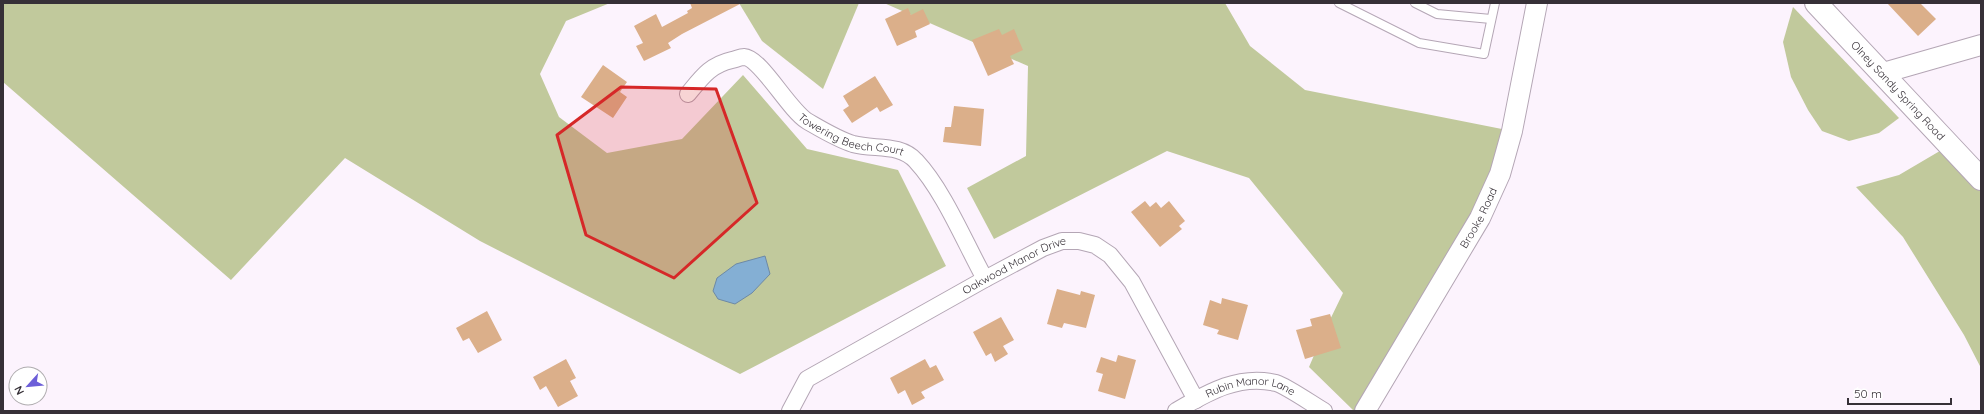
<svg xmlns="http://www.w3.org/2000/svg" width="1984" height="414" font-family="Quicksand,sans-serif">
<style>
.green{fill:#c1c99c}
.water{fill:#84afd4;stroke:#6d89a5}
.building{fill:#dbaf8a}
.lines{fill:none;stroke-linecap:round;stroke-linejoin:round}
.service-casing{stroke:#b4a6b5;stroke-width:10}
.minor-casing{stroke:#b4a6b5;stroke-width:18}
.tertiary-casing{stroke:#b4a6b5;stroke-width:22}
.primary-casing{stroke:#b4a6b5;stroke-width:24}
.service{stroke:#fff;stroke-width:8}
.minor{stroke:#fff;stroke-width:16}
.tertiary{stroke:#fff;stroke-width:20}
.primary{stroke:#fff;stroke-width:22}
.marked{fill:#d62828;fill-opacity:0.2;stroke:#d62828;stroke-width:3;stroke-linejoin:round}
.labels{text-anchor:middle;stroke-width:4;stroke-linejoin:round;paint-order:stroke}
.street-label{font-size:11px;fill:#363037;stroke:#fff}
</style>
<rect width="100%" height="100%" fill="#fcf3fd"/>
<g class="green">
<path d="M3,3H610L566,21L540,74L559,117L607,153L682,139L743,75L807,149L898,170L946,266L740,374L480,241L345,158L231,280L3,82Z"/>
<path d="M739,3H859L823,89L762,41Z"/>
<path d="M884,3H1225L1250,46L1305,90L1512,131L1500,174L1365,411H1354L1309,367L1324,332L1343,293L1249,178L1167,151L994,239L967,188L1026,156L1028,66Z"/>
<path d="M1793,7L1899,118L1879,133L1849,141L1822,131L1808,110L1791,77L1783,42Z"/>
<path d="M1950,145L1981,179V368L1964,335L1903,237L1856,187L1899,175Z"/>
</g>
<path class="water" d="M765,256L770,274L752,293L735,304L718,299L713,291L717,278L736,264Z"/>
<g class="building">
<path d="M690,3H742L682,34L668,43L671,48L644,61L636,46L643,43L634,26L656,14L662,27L688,13L687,11L692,8Z"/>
<path d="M1887,3H1920L1936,19L1918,36Z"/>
<path d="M908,8L911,15L923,9L930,24L915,31L917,37L897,46L885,19Z"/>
<path d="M999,29L1002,35L1014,29L1023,50L1010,56L1014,64L988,76L972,40Z"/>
<path d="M603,65L627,82L620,92L627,97L613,118L581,97Z"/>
<path d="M875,76L893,105L880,112L877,107L852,123L843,110L849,106L843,96Z"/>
<path d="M954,106L984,109L981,146L943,142L945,127H951Z"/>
<path d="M1145,201L1150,207L1156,202L1161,208L1169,201L1185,221L1179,226L1182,229L1160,247L1131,212Z"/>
<path d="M1057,289L1080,295L1081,291L1095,295L1086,328L1064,323L1062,328L1047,324Z"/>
<path d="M1222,298L1248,305L1238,340L1217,334L1219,330L1203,325L1210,300L1221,304Z"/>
<path d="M487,311L502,340L478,353L469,338L463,341L456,328Z"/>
<path d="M1330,314L1341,348L1305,359L1296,330L1312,326L1310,319Z"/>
<path d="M1001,317L1014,340L1003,346L1008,354L995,362L991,353L986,356L973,332Z"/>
<path d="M1118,355L1136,360L1125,399L1098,391L1103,374L1096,372L1101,357L1116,362Z"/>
<path d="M566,359L576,378L570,381L578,396L558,407L546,386L540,390L533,377Z"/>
<path d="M925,359L930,368L936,365L944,380L921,392L925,398L912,405L905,390L898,394L890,378Z"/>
</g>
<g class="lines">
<defs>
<g id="service">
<path d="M1339,3L1419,43L1484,54L1495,3"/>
<path d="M1415,3L1437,14L1491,19"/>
</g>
<g id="minor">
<path id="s1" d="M688,94C702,77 710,65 732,60C736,59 741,57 744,57C761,58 788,109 807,121C821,129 837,139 853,144C874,150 900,143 916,161C944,191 965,243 985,279"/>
<path id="s2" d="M790,411L807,379L985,279L1043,248L1062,241H1079L1095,245L1110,255L1132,282L1196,400"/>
<path id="s3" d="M1176,411C1207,393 1238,374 1276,383C1288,387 1312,404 1324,411"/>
</g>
<g id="tertiary">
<path d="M1883,73L1981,45"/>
<path id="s4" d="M1365,411L1480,218L1500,174L1512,131L1537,3"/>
</g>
<g id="primary">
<path id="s5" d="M1816,3L1981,179"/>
</g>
</defs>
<use href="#service" class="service-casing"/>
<use href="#minor" class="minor-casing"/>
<use href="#tertiary" class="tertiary-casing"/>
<use href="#primary" class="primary-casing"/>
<use href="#service" class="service"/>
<use href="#minor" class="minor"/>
<use href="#tertiary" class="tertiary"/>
<use href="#primary" class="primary"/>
</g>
<path class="marked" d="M621,87L716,89L757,203L674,278L586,235L557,135Z"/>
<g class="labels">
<g class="street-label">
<text dy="4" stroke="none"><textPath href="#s5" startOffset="120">Olney Sandy Spring Road</textPath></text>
<text dy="4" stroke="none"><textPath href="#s1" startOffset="207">Towering Beech Court</textPath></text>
<text dy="4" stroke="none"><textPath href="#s4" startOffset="224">Brooke Road</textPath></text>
<text dy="4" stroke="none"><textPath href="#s2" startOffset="273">Oakwood Manor Drive</textPath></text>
<text dy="4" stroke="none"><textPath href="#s3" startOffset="81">Rubin Manor Lane</textPath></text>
</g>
</g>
<rect width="1984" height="414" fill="none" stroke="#363037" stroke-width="8"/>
<g transform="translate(28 386) rotate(243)"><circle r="19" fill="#ffffff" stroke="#afacaf"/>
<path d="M0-3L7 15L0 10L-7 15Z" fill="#6c5ed8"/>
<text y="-6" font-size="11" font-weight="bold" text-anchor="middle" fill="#363037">N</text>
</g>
<path d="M1848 398v6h103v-6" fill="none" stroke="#363037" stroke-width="2"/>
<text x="1854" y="398" font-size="12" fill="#363037" stroke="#ffffff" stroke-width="3" paint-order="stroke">50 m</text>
</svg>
